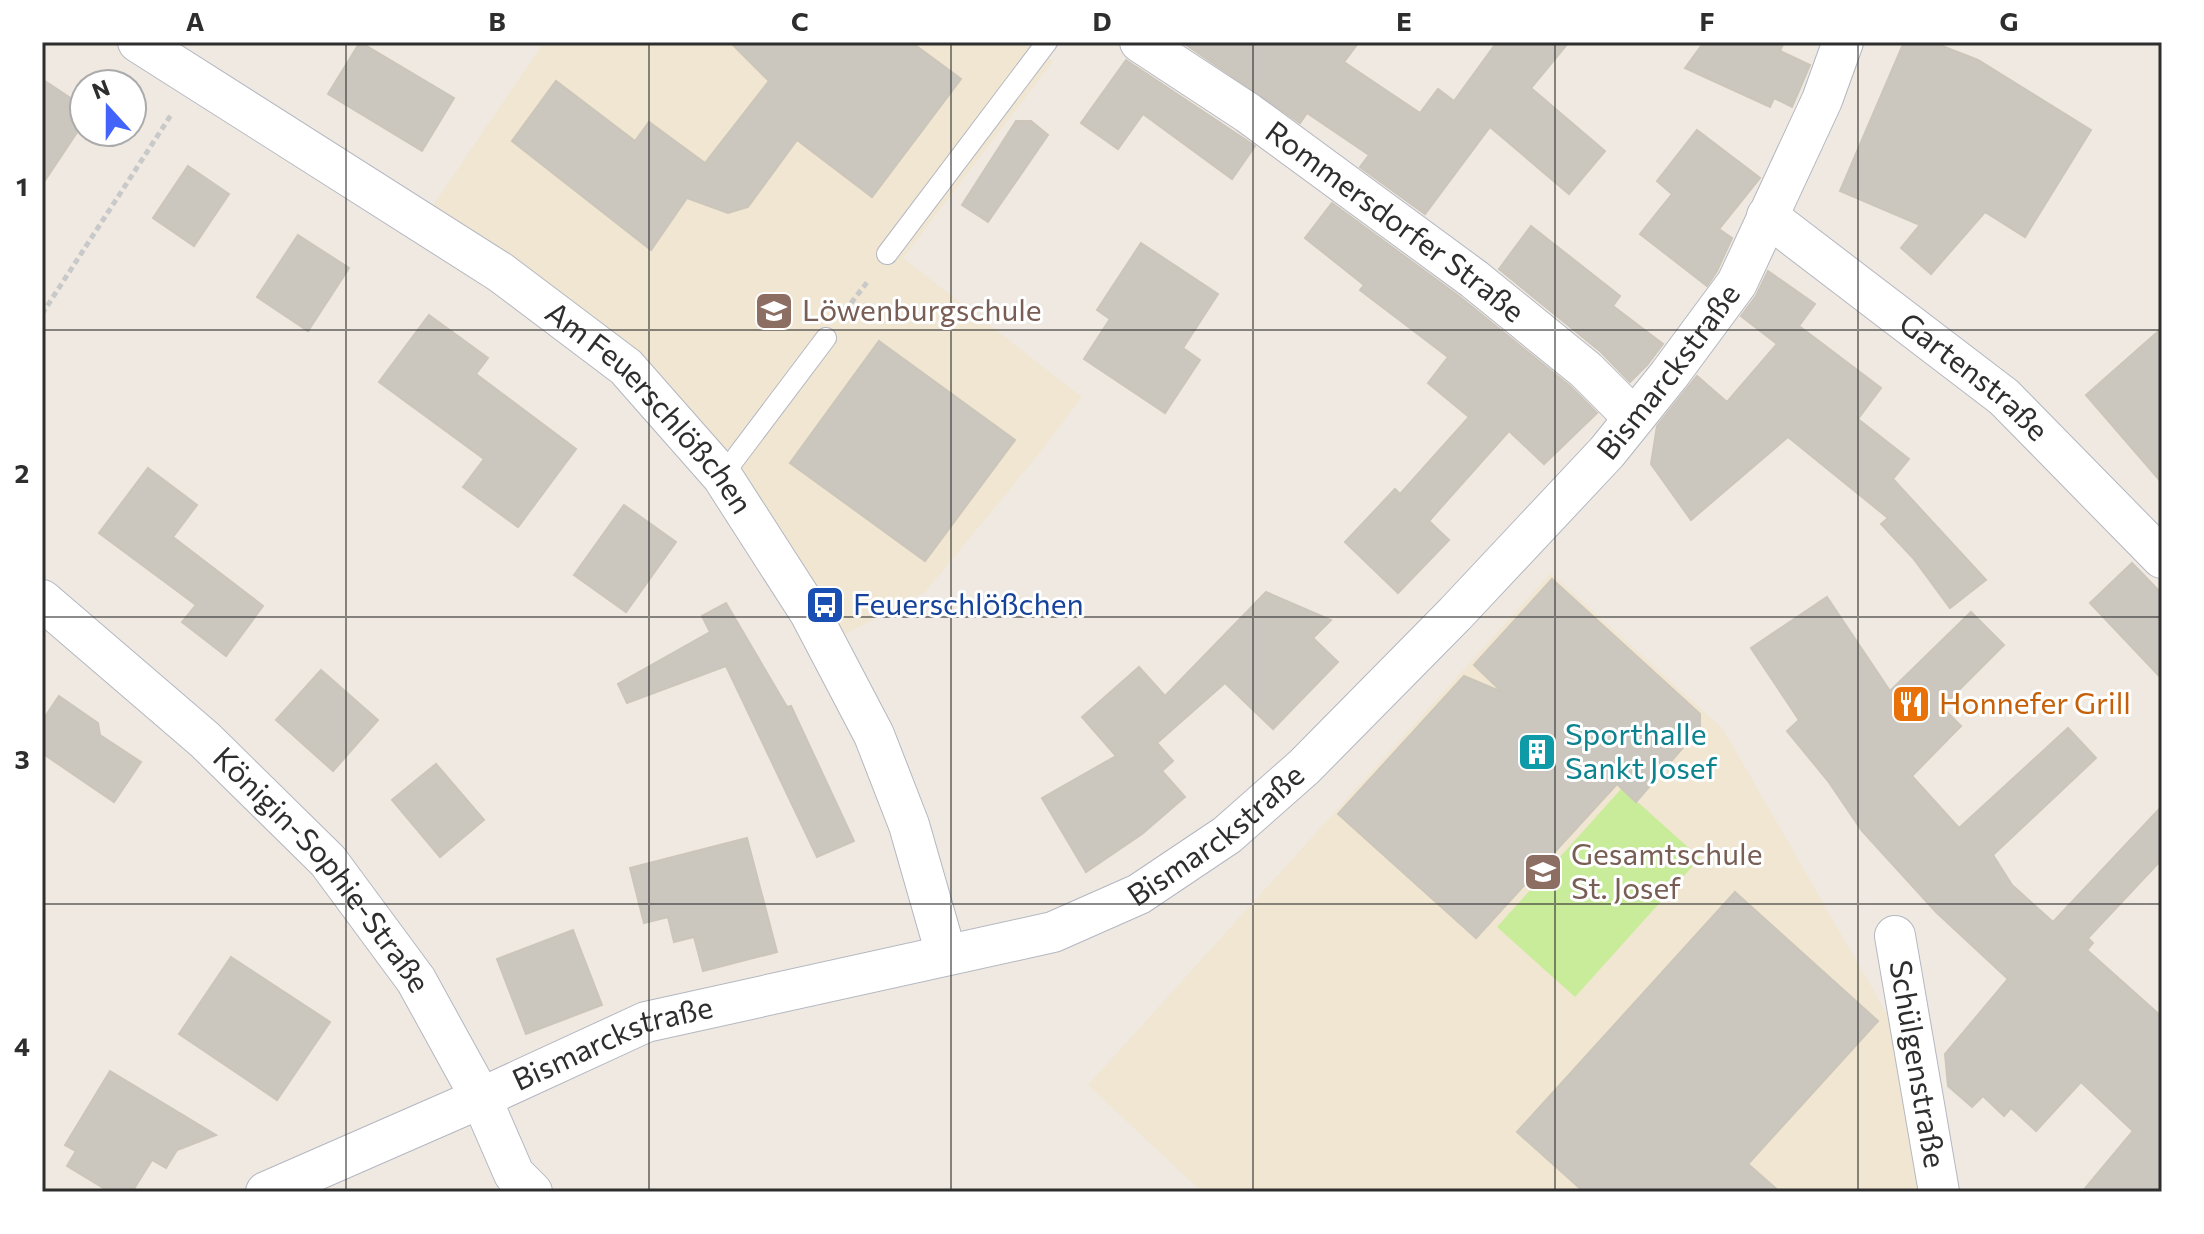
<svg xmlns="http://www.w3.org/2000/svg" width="2204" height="1234" font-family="Commissioner,sans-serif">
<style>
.education{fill:#f0e6d1}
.pitch{fill:#c9ec9a}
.building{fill:#cbc7bf;stroke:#cbc5ba;stroke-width:2}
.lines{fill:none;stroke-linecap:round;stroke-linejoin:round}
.lane-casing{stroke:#b4b7c1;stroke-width:22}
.street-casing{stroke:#b4b7c1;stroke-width:42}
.path{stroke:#c9c9c9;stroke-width:5;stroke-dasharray:6 4;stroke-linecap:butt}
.lane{stroke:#fff;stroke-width:20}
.street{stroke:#fff;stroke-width:40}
.grid{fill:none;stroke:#2e2e2e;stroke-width:2;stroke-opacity:0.55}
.labels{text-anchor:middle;stroke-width:6;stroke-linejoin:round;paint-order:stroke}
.street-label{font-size:30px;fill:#2e2e2e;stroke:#fff}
.education-label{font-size:30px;fill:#785e54;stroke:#fff;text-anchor:start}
.transit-label{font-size:30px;fill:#164399;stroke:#fff;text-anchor:start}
.food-label{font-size:30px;fill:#c56008;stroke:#fff;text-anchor:start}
.culture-label{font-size:30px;fill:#0d838f;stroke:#fff;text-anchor:start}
.neatline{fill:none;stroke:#2e2e2e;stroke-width:3}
.grid-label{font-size:26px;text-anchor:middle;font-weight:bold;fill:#2e2e2e}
</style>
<rect width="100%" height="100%" fill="#efe9e1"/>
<g class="education">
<path d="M544,42H1024L1053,61L903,258L1082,397L1042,450L925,592L838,638L741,477L650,363L432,207Z"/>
<path d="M1551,573L1723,729L1887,1014L1922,1192H1202L1088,1085Z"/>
</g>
<path class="pitch" d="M1622,788L1700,858L1575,997L1497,927Z"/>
<g class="building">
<path d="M360,42L454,98L422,151L328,94Z"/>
<path d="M730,42H911L961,79L872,197L797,140L748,207L728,213L687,198L651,250L512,141L556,81L635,141L649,122L705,163L769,81Z"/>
<path d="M1182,42H1359L1344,62L1420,113L1438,89L1454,101L1497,42H1569L1531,88L1605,151L1569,194L1490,127L1425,214L1360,167L1369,155L1307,113L1300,123Z"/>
<path d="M1704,42H1784L1780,51L1810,65L1792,107L1774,98L1770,107L1685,68Z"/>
<path d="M1904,42H1932L1978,60L2091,130L2025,237L1985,212L1931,274L1901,248L1920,225L1840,191Z"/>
<path d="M1126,60L1255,146L1232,179L1143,114L1118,149L1081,123Z"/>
<path d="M42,79L84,107V122L42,185Z"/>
<path d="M1016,121H1031L1048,135L988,222L962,205Z"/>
<path d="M1697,130L1760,178L1719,229L1732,238L1717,271L1707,286L1640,234L1672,194L1657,181Z"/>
<path d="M188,166L229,194L194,246L153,218Z"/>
<path d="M1332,203L1460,297L1571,387L1597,413L1544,464L1509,431L1429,521L1449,540L1398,593L1345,542L1395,489L1400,494L1469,417L1428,383L1448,357L1360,290L1364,285L1305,238Z"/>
<path d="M1531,226L1620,296L1613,306L1663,344L1647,365L1630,382L1601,352L1499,269Z"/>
<path d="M298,235L349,268L308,331L257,297Z"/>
<path d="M1141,243L1218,294L1183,348L1200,360L1165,413L1084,359L1110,319L1097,310Z"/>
<path d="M1768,271L1815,304L1799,326L1881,388L1858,419L1909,459L1893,479L1986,580L1950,608L1913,558L1881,524L1888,518L1788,437L1691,520L1651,464L1657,426L1697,376L1727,402L1777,344L1741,316L1756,296Z"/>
<path d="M429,315L488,358L476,374L576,449L518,527L463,487L484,459L379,382Z"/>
<path d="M2162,328V483L2086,395Z"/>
<path d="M879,341L1015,440L925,561L790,463Z"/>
<path d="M148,468L197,505L173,537L263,606L226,656L182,622L196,605L99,533Z"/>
<path d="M624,505L676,542L626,612L574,575Z"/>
<path d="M2132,563L2162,594V679L2090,603Z"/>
<path d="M1552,579L1700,714V728L1636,802L1617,784L1476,938L1338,814L1464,676L1502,692L1474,665Z"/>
<path d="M1266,592L1331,620L1313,638L1338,662L1273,729L1225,683L1157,743L1173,761L1162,771L1185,797L1142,834L1086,872L1042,798L1116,756L1082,717L1139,667L1165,696Z"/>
<path d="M1827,597L1890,691L1971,612L2004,645L1942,707L1961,726L1912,776L1959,828L2068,728L2096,758L1993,855L2012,885L2053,922L2162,806V859L2088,938L2093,943L2087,950L2162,1017V1192H2082L2133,1131L2081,1082L2036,1131L2011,1108L2004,1116L1983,1096L1972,1107L1948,1086L1945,1054L2008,979L1936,912L1862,831L1828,781L1787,731L1799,720L1751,648Z"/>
<path d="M726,603L787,707L791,706L854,841L817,857L726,666L627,703L618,684L710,632L702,616Z"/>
<path d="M321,670L378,720L333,771L276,720Z"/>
<path d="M59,696L98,723L100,735L141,762L114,802L42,753V721Z"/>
<path d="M436,764L484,820L440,857L392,800Z"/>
<path d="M747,838L777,952L703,971L694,937L674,942L668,917L644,923L630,868Z"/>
<path d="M1735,892L1878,1021L1748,1164L1780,1192H1584L1517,1132Z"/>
<path d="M573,930L602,1005L526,1034L497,959Z"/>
<path d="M231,957L330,1022L277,1100L179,1034Z"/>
<path d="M110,1071L216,1135L177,1150L166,1168L152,1160L132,1192H110L67,1166L76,1151L65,1145Z"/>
</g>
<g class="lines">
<defs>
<g id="lane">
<path d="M887,254L1047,42"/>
<path d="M722,476L826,338"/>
</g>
<g id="street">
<path id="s1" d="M138,42L500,272L626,367L722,476L810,613L874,735L909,825L946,954"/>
<path id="s2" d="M1140,42L1248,113L1474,279L1586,370L1634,418"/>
<path id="s3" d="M1767,216L2004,397L2162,558"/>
<path id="s4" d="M42,600L205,740L328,861L416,980L481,1098L514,1174L532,1192"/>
<path id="s5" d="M1895,936L1939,1192"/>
<path id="s6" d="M266,1192L481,1098L646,1022L1053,932L1139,894L1227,835L1304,767L1455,614L1607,452L1669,375L1737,283L1822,100L1843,42"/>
</g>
</defs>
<use href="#lane" class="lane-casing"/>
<use href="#street" class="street-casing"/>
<g class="path">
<path d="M845,311L868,281"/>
<path d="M42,314L171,115"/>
</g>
<use href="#lane" class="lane"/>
<use href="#street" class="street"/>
</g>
<path class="grid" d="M346,42V1192M649,42V1192M951,42V1192M1253,42V1192M1555,42V1192M1858,42V1192M42,330H2162M42,617H2162M42,904H2162"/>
<defs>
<symbol id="school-square" viewBox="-11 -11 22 22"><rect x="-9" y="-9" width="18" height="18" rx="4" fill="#8d6e63" stroke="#fff"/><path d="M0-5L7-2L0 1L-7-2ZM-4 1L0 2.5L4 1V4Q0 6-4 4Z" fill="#fff"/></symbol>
<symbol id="bus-square" viewBox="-11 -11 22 22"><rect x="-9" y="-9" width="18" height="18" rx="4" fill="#1a4fb4" stroke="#fff"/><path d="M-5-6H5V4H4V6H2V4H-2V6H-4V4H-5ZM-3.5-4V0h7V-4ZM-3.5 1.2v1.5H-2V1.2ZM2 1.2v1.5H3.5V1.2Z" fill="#fff"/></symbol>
<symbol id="restaurant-square" viewBox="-11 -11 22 22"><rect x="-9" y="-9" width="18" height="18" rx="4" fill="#e8710a" stroke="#fff"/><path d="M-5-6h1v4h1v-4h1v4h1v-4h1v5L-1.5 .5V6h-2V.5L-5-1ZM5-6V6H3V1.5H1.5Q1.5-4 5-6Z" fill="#fff"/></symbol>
<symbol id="building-square" viewBox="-11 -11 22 22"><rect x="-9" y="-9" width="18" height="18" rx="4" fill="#0f9aa8" stroke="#fff"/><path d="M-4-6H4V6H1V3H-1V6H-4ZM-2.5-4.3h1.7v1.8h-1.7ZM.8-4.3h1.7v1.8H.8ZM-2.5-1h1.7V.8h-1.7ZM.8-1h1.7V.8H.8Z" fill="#fff"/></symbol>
</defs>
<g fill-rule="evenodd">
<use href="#school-square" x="752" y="289" width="44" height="44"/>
<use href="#bus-square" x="803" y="583" width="44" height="44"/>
<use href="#restaurant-square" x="1889" y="682" width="44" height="44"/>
<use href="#building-square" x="1515" y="730" width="44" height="44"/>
<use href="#school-square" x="1521" y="850" width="44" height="44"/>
</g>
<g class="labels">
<g class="street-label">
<text dy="10" stroke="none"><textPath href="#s2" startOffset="312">Rommersdorfer Straße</textPath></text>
<text dy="10" stroke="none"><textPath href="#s6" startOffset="1674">Bismarckstraße</textPath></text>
<text dy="10" stroke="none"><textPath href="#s3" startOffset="262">Gartenstraße</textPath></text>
<text dy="10" stroke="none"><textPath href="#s1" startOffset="632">Am Feuerschlößchen</textPath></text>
<text dy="10" stroke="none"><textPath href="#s6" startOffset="1024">Bismarckstraße</textPath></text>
<text dy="10" stroke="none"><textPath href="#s4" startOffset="390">Königin-Sophie-Straße</textPath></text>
<text dy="10" stroke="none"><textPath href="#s6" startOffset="378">Bismarckstraße</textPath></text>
<text dy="10" stroke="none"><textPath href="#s5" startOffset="130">Schülgenstraße</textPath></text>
</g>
<g class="education-label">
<text x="802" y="321">Löwenburgschule</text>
<text x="1571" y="865">Gesamtschule<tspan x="1571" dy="34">St. Josef</tspan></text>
</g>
<g class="transit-label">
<text x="853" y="615">Feuerschlößchen</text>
</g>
<g class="food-label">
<text x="1939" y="714">Honnefer Grill</text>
</g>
<g class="culture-label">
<text x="1565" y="745">Sporthalle<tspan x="1565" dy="34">Sankt Josef</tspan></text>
</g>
</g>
<rect width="2204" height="1234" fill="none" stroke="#ffffff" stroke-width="88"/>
<g transform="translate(108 108) rotate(339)"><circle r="38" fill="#ffffff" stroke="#ababab" stroke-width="2"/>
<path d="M0-6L14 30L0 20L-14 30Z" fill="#4264fb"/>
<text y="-12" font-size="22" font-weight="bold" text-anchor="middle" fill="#2e2e2e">N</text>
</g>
<rect x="44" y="44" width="2116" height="1146" class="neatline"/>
<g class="grid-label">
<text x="195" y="31">A</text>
<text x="497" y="31">B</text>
<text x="800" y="31">C</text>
<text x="1102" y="31">D</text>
<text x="1404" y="31">E</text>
<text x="1707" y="31">F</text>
<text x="2009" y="31">G</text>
<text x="22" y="196">1</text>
<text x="22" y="483">2</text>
<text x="22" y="769">3</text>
<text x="22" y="1056">4</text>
</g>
</svg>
